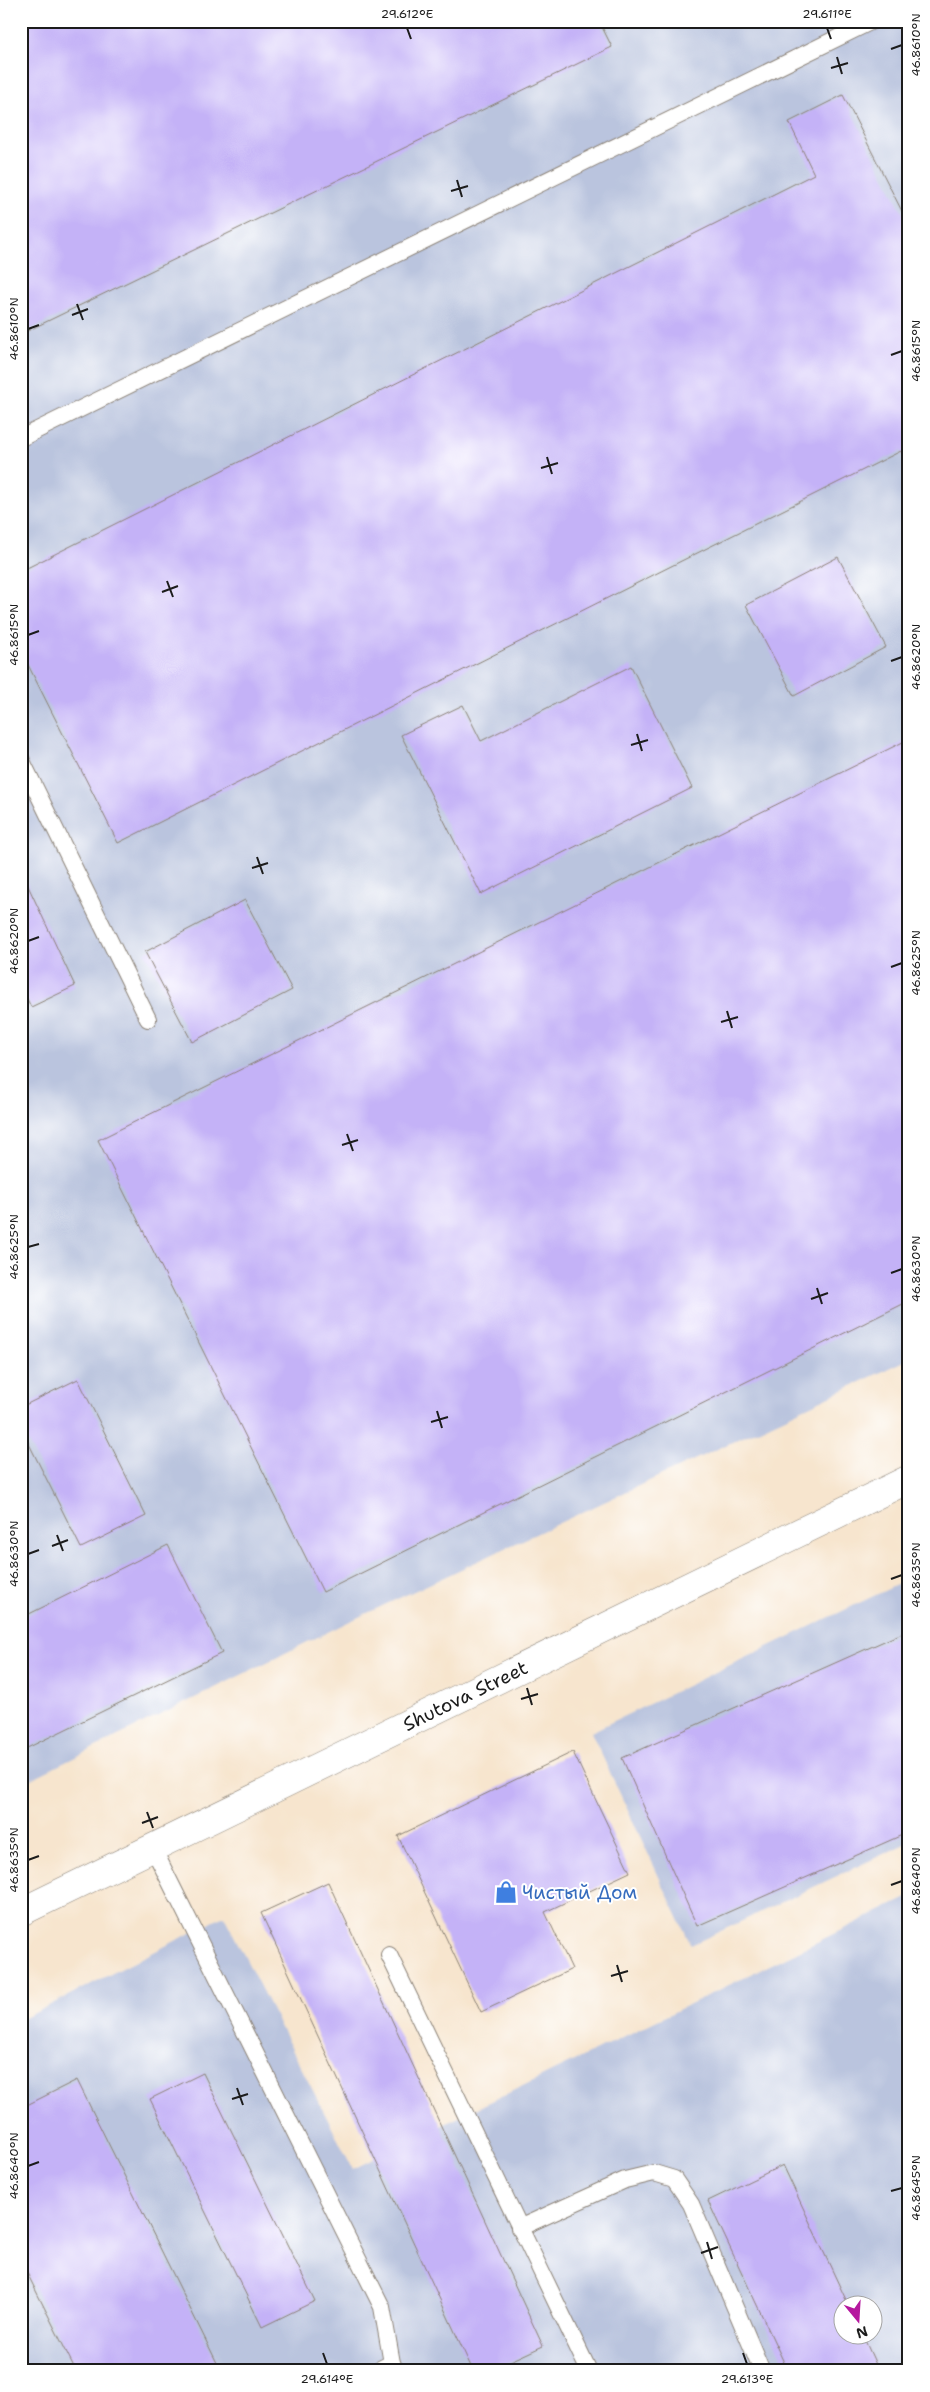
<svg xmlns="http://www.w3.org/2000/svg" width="930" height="2392" font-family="'Shantell Sans',sans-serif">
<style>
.industrial{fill:#bac4de;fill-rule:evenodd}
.building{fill:#c4b2f7}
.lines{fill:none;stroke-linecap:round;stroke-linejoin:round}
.service-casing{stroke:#8a8075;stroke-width:18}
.tertiary-casing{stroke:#8a8075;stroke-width:29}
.service{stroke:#fff;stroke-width:16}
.tertiary{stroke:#fff;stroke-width:28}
.ticks{fill:none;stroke:#1c1c1c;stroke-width:2}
.labels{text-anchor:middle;stroke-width:4;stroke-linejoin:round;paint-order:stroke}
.street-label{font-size:19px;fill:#1c1c1c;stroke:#fff}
.shop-label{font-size:19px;fill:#366cbe;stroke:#fff;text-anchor:start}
.neatline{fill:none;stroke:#1c1c1c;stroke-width:2}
.ticks-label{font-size:12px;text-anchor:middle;fill:#1c1c1c}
</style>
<rect width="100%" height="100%" fill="#fff"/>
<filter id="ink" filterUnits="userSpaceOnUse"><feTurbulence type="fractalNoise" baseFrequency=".02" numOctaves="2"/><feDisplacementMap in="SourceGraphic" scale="10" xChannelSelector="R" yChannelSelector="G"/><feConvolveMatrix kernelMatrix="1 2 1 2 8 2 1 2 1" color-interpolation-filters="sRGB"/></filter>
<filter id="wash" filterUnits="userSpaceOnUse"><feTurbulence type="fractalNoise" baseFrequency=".0096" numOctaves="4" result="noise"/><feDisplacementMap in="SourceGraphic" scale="20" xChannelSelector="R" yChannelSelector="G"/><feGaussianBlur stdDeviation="1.12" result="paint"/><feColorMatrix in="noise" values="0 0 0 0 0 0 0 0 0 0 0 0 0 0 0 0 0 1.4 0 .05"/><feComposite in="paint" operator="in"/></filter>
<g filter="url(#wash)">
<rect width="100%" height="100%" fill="#f7e5ce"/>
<g class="industrial">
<path d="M21,21H909V1359L346,1623L21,1784Z"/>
<path d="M909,1579V1842L691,1945L591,1732Z"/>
<path d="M909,1897V2371H21V2020L224,1916L353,2169ZM842,2304H872V2334H842Z"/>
</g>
<g id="blocks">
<g class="building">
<path d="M21,21H599L612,47L21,334Z"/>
<path d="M843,95L909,225V466L901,451L118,843L21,651V571L814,174L789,122Z"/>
<path d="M838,557L886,647L794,696L746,605Z"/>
<path d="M631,666L692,788L481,894L401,735L463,705L481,741Z"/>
<path d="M909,739V1301L323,1592L98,1140Z"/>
<path d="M21,871L75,986L31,1007L21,987Z"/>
<path d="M245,900L292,990L192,1042L145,952Z"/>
<path d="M78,1379L146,1516L81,1548L21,1428V1407Z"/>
<path d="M168,1545L222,1653L21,1751V1618Z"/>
<path d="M909,1630V1832L697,1926L622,1758Z"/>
<path d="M573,1752L630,1872L545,1912L572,1969L481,2012L398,1836Z"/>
<path d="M328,1882L543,2346L489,2371H473L261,1913Z"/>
<path d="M203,2073L315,2301L262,2327L150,2099Z"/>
<path d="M77,2080L221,2371H76L21,2261V2108Z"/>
<path d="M783,2165L848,2304H842V2334H862L879,2371H788L708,2201Z"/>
</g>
</g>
</g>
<g filter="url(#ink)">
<use href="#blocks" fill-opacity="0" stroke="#8a8075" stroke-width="1"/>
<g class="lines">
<defs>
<g id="service">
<path d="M21,438L870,22"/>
<path d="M21,759L148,1019"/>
<path d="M153,1848L382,2307L392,2363L396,2371"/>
<path d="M389,1955L589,2371"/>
<path d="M519,2228L625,2180L654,2173L674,2179L691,2204L762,2371"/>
<path d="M376,2371L392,2363"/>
</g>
<g id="tertiary">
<path id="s1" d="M21,1912L909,1479"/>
</g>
</defs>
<use href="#service" class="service-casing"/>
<use href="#tertiary" class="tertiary-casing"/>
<use href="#service" class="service"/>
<use href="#tertiary" class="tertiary"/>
</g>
</g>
<path class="ticks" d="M407,28L411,39M827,28L831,39M891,49L902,45M837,57L842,74M831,68L848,63M457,180L462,197M451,191L468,186M77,304L83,320M72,315L88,309M28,329L39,325M891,355L902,351M547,457L552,474M541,468L558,463M167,581L173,597M162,592L178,586M28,635L39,631M891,661L902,657M637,734L642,751M631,745L648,740M257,857L263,874M252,868L268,863M28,941L39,937M891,967L902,963M727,1011L732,1028M721,1022L738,1017M347,1134L353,1151M342,1145L358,1140M28,1247L39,1244M891,1273L902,1269M817,1288L822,1304M811,1299L828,1293M437,1411L442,1428M431,1422L448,1417M57,1535L63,1551M52,1546L68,1540M28,1554L39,1550M891,1579L902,1575M527,1688L532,1705M521,1699L538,1694M147,1812L153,1828M142,1823L158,1817M28,1860L39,1856M891,1885L902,1881M617,1965L622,1982M611,1976L628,1971M237,2088L243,2105M232,2099L248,2094M28,2166L39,2162M891,2191L902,2188M707,2242L712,2259M701,2253L718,2247M323,2353L327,2364M743,2353L747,2364"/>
<defs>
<symbol id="shop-bare" viewBox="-9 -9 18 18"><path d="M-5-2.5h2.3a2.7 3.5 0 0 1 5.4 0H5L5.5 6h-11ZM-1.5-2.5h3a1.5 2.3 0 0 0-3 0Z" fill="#3f7fe0" stroke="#fff" stroke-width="2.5" paint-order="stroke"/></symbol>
</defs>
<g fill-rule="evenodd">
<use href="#shop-bare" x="490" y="1876" width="32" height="32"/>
</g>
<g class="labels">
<g class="street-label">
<text dy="7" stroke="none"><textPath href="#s1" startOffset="494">Shutova Street</textPath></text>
</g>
<g class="shop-label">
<text x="522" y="1899">Чистый Дом</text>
</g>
</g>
<rect width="930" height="2392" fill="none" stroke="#fff" stroke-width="55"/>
<g transform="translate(858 2320) rotate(162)"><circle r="24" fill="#ffffff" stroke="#a4a4a4"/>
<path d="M0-4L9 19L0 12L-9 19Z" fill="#b5179e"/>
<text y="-8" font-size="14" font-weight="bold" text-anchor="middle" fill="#1c1c1c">N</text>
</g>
<rect x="28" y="28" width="874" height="2336" class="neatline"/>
<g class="ticks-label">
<text x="407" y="18">29.612°E</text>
<text x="827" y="18">29.611°E</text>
<text transform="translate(916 45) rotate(-90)" y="4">46.8610°N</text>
<text transform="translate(14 329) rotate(-90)" y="4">46.8610°N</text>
<text transform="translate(916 351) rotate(-90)" y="4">46.8615°N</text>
<text transform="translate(14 635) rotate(-90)" y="4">46.8615°N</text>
<text transform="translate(916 657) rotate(-90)" y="4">46.8620°N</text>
<text transform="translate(14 941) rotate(-90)" y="4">46.8620°N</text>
<text transform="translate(916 963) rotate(-90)" y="4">46.8625°N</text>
<text transform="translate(14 1247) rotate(-90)" y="4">46.8625°N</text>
<text transform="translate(916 1269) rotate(-90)" y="4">46.8630°N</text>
<text transform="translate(14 1554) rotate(-90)" y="4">46.8630°N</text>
<text transform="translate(916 1575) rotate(-90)" y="4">46.8635°N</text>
<text transform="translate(14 1860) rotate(-90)" y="4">46.8635°N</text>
<text transform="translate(916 1881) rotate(-90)" y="4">46.8640°N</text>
<text transform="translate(14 2166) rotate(-90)" y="4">46.8640°N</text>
<text transform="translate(916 2188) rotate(-90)" y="4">46.8645°N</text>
<text x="327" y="2383">29.614°E</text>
<text x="747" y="2383">29.613°E</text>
</g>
</svg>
